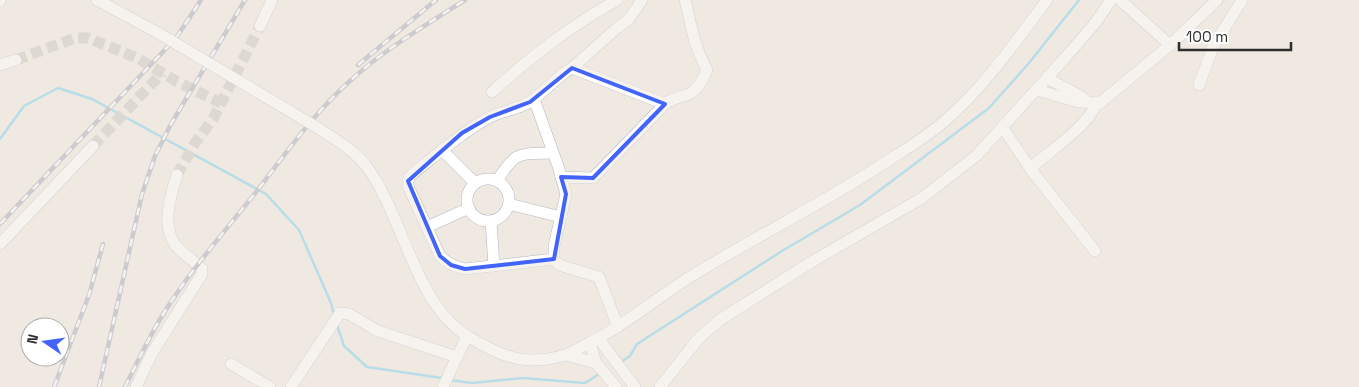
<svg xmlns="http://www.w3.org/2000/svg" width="1359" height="387" font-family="'Space Grotesk',sans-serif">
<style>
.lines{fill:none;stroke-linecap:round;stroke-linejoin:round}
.stream{stroke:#75cff0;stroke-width:2.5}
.minor-tunnel{stroke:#c8c4bd;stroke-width:11;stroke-dasharray:11 5.5;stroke-linecap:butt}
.minor-casing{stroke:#b4b7c1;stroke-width:12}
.minor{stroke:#fff;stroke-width:11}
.rail-casing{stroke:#a3a6b8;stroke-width:4.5}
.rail{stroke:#fff;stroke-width:2.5;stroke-dasharray:8;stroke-linecap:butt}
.minor-bridge-casing{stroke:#b4b7c1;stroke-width:12;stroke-linecap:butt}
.minor-bridge{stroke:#fff;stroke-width:11}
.marked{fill:none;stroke:#4264fb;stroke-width:4;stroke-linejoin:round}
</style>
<rect width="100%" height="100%" fill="#efe9e1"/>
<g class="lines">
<g class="stream">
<path d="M0,139L24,106L58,88L92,99L266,194L299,230L331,303L334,315"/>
<path d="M337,325L344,346L367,367L442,378"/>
<path d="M621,362L630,356L637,344L782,251L860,205L989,108L1029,63L1079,0"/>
<path d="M450,380L472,383L523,378L585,383L601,373"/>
</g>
<g class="minor-tunnel">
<path d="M16,60L75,38H88L137,58L176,81L221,103"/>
<path d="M93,146L162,73"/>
<path d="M177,175L195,143L213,119L260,26"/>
</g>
<defs>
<g id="minor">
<path d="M97,0L160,34"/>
<path d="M1120,0L1170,45"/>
<path d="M0,1V0"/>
<path d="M260,26L272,0"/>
<path d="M0,65L16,60"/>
<path d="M572,68L665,104"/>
<path d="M1047,78L1082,97L1086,101"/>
<path d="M1199,85L1213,47L1242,0"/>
<path d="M1037,90L1078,102L1100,103L1170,45L1217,0"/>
<path d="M492,92C533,55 569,27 617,0"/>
<path d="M534,99L565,72L572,68L617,28L629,19L642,0"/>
<path d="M318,128C336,140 354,150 367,167C404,217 414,304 469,337C502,357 526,367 565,355C574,352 583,346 591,342C629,323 661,294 698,272C756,237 817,206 875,169C899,153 925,139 947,119C986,85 1016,41 1047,0"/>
<path d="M1003,128L1032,171"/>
<path d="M442,150L475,183"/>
<path d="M561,177L593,178L665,104C673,97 682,98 691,93C698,89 704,77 707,70C693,44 692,28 685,0"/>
<circle cx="488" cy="200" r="21"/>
<path d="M497,181C516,150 519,154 553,153"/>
<path d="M509,204L561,217"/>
<path d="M491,221L494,266"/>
<path d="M427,227L469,208"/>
<path d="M0,244L93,146"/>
<path d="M1095,251L1032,171L1034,165C1050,151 1091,124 1096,103"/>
<path d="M554,259V246L566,194L558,166L534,99C521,110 502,110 488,118C460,134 435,156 410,176L408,181V186L440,256C447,263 455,267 465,269L554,259L559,265L599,277L618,327"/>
<path d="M598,338L635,387"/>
<path d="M590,343L596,363L616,387"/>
<path d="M566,355L596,363"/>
<path d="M231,364L270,387"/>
<path d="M136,387L152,353L202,274V269C194,261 185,255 178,248C160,229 170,197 177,175"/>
<path d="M291,387L340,313L349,314L378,331L457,357L467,336"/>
<path d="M443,387L457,357"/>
<path d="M660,387L699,338L721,319L813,261L922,198L977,155L1065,58L1096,22L1111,0"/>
</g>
</defs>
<use href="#minor" class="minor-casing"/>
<use href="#minor" class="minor"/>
<defs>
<g id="rail">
<path d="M358,65L436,0"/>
<path d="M0,224L176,38L201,0"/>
<path d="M54,387L89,295L103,244"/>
<path d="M99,387L142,194L155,156L171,124L245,0"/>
<path d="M125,387C137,363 148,339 162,316C190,270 227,229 260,187C288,150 316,111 351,80C385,49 426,25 465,0"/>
</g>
</defs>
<use href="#rail" class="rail-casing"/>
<use href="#rail" class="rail"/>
<defs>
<path id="minor-bridge" d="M160,34L318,128"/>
</defs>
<use href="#minor-bridge" class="minor-bridge-casing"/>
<use href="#minor-bridge" class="minor-bridge"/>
</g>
<path d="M0 0H1359V387H0ZM572,68L665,104L593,178L561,177L566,194L554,259L465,269L451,265L440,256L408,181L462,133L490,117L530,102Z" fill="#efe9e1" fill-opacity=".55" fill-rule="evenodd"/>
<path class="marked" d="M572,68L665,104L593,178L561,177L566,194L554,259L465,269L451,265L440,256L408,181L462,133L490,117L530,102Z"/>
<g transform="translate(45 342) rotate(283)"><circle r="24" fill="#ffffff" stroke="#ababab"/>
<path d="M0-4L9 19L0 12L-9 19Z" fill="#4264fb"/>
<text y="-8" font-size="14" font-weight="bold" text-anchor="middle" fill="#2e2e2e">N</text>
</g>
<path d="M1179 42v8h112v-8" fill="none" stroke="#2e2e2e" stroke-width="2.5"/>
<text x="1186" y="42" font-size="15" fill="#2e2e2e" stroke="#ffffff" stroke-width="4" paint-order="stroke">100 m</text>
</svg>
